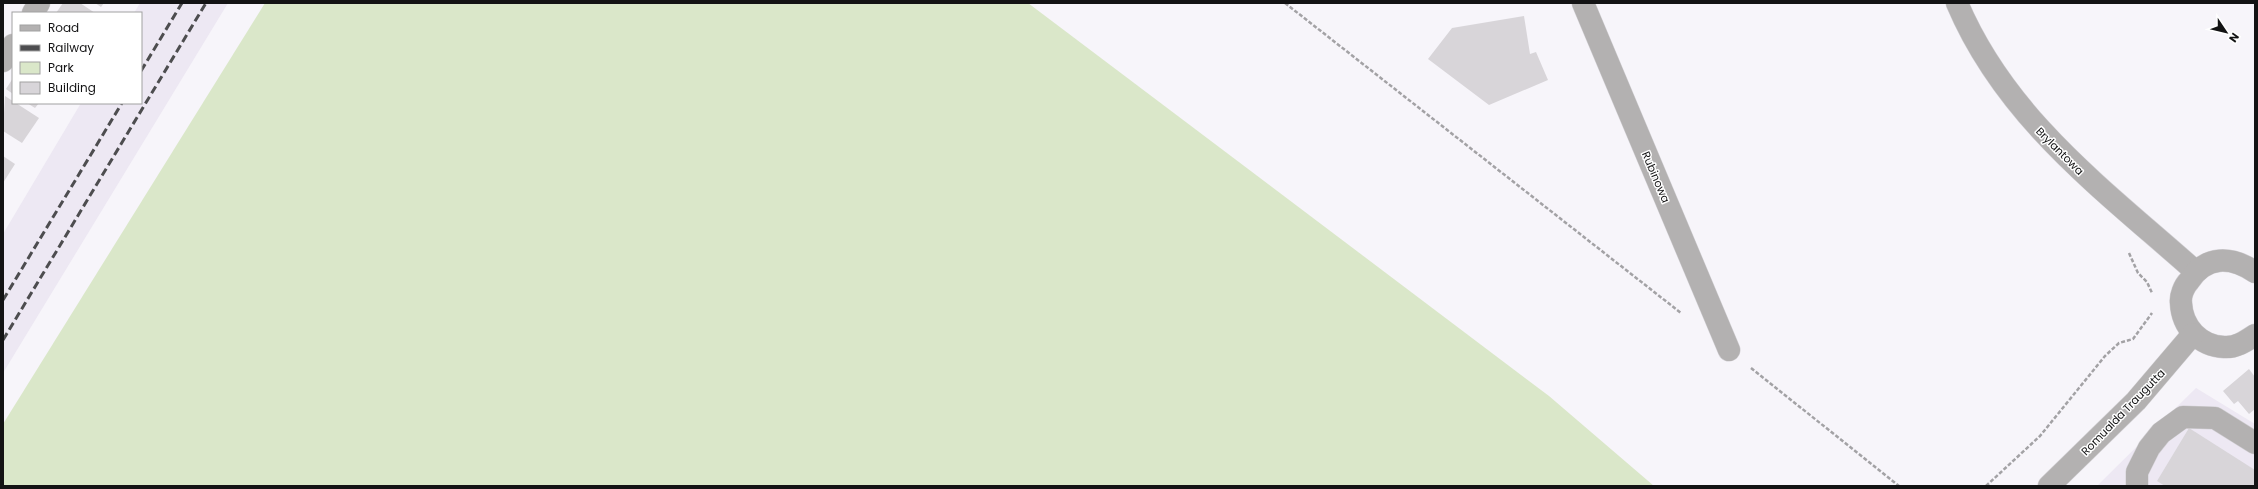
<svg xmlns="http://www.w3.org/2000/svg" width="2258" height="489" font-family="Poppins,sans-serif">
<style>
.built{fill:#ede8f3}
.green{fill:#dae7c9}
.building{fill:#d8d5d9}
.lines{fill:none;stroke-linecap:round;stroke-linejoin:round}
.minor-casing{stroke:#d3d1d5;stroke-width:23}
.path{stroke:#a3a2a5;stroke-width:2.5;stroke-dasharray:4 2;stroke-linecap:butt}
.minor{stroke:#b3b1b1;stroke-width:22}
.rail{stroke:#4d4d4f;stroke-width:3;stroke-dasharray:8 4;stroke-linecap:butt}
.labels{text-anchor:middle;stroke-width:3;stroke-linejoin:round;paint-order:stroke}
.street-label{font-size:11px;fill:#131314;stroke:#fff}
</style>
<rect width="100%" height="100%" fill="#f7f5fa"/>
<g class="built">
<path d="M140,3H228L3,373V234L81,103H141V13H134Z"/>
<path d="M2196,388L2255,424V486H2097Z"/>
</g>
<path class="green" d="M265,3H1028L1549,396L1654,486H3V424Z"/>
<g class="building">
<path d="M63,3H80L95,13H56Z"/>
<path d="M95,3H104L101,7Z"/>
<path d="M1524,16L1530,54L1536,52L1548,80L1489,105L1428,59L1452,28Z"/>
<path d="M13,78V94L6,89Z"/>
<path d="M5,96L39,118L22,143L3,131Z"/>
<path d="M27,103H39L35,108Z"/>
<path d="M3,156L15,164L3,183Z"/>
<path d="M2249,369L2255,377V409L2249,414L2238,401L2234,404L2223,391Z"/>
<path d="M2189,428L2255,470V486H2165L2157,481Z"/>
</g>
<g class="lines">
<defs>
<g id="minor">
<path d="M1583,3L1729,350"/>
<path d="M1957,3C2006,119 2104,190 2195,271"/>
<path d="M33,13L39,3"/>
<path d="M3,61L13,45"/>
<path d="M2255,272C2231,256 2206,255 2189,281C2184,286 2180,296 2181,303C2182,327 2200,346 2224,347C2236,348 2246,341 2255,335"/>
<path d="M2049,486L2136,401L2193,334"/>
<path d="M2137,486V472L2149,448L2161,433L2183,417L2215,418L2255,443"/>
</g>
</defs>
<use href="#minor" class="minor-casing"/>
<g class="path">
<path d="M1285,3L1681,313"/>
<path d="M2129,253L2138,273L2147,282L2152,293"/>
<path d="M1751,368L1899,486"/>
<path d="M1986,486L2040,436L2105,356L2119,343L2133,339L2152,313"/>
</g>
<use href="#minor" class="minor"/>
<g class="rail">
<path d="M141,71L182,3"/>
<path d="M3,300L122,103"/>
<path d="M3,340L206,3"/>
</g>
</g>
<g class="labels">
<g class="street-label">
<text transform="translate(2060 151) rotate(45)" y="4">Brylantowa</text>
<text transform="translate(1656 177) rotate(67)" y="4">Rubinowa</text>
<text transform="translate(2123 412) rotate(-46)" y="4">Romualda Traugutta</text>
</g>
</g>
<rect width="2258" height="489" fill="none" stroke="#131314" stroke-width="8"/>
<rect x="12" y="12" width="130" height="92" fill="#ffffff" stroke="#a1a1a1"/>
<rect x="20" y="25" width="20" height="6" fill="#b3b1b1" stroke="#a1a1a1"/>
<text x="48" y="32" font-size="12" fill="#131314">Road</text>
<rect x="20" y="45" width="20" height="6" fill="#4d4d4f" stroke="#a1a1a1"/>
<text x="48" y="52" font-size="12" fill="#131314">Railway</text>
<rect x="20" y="62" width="20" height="12" fill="#dae7c9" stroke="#a1a1a1"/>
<text x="48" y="72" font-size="12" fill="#131314">Park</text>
<rect x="20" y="82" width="20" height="12" fill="#d8d5d9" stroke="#a1a1a1"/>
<text x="48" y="92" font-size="12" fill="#131314">Building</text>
<g transform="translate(2226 32) rotate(125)" stroke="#ffffff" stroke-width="3" paint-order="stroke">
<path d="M0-3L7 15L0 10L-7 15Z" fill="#131314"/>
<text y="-6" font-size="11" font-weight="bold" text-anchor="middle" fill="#131314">N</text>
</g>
</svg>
